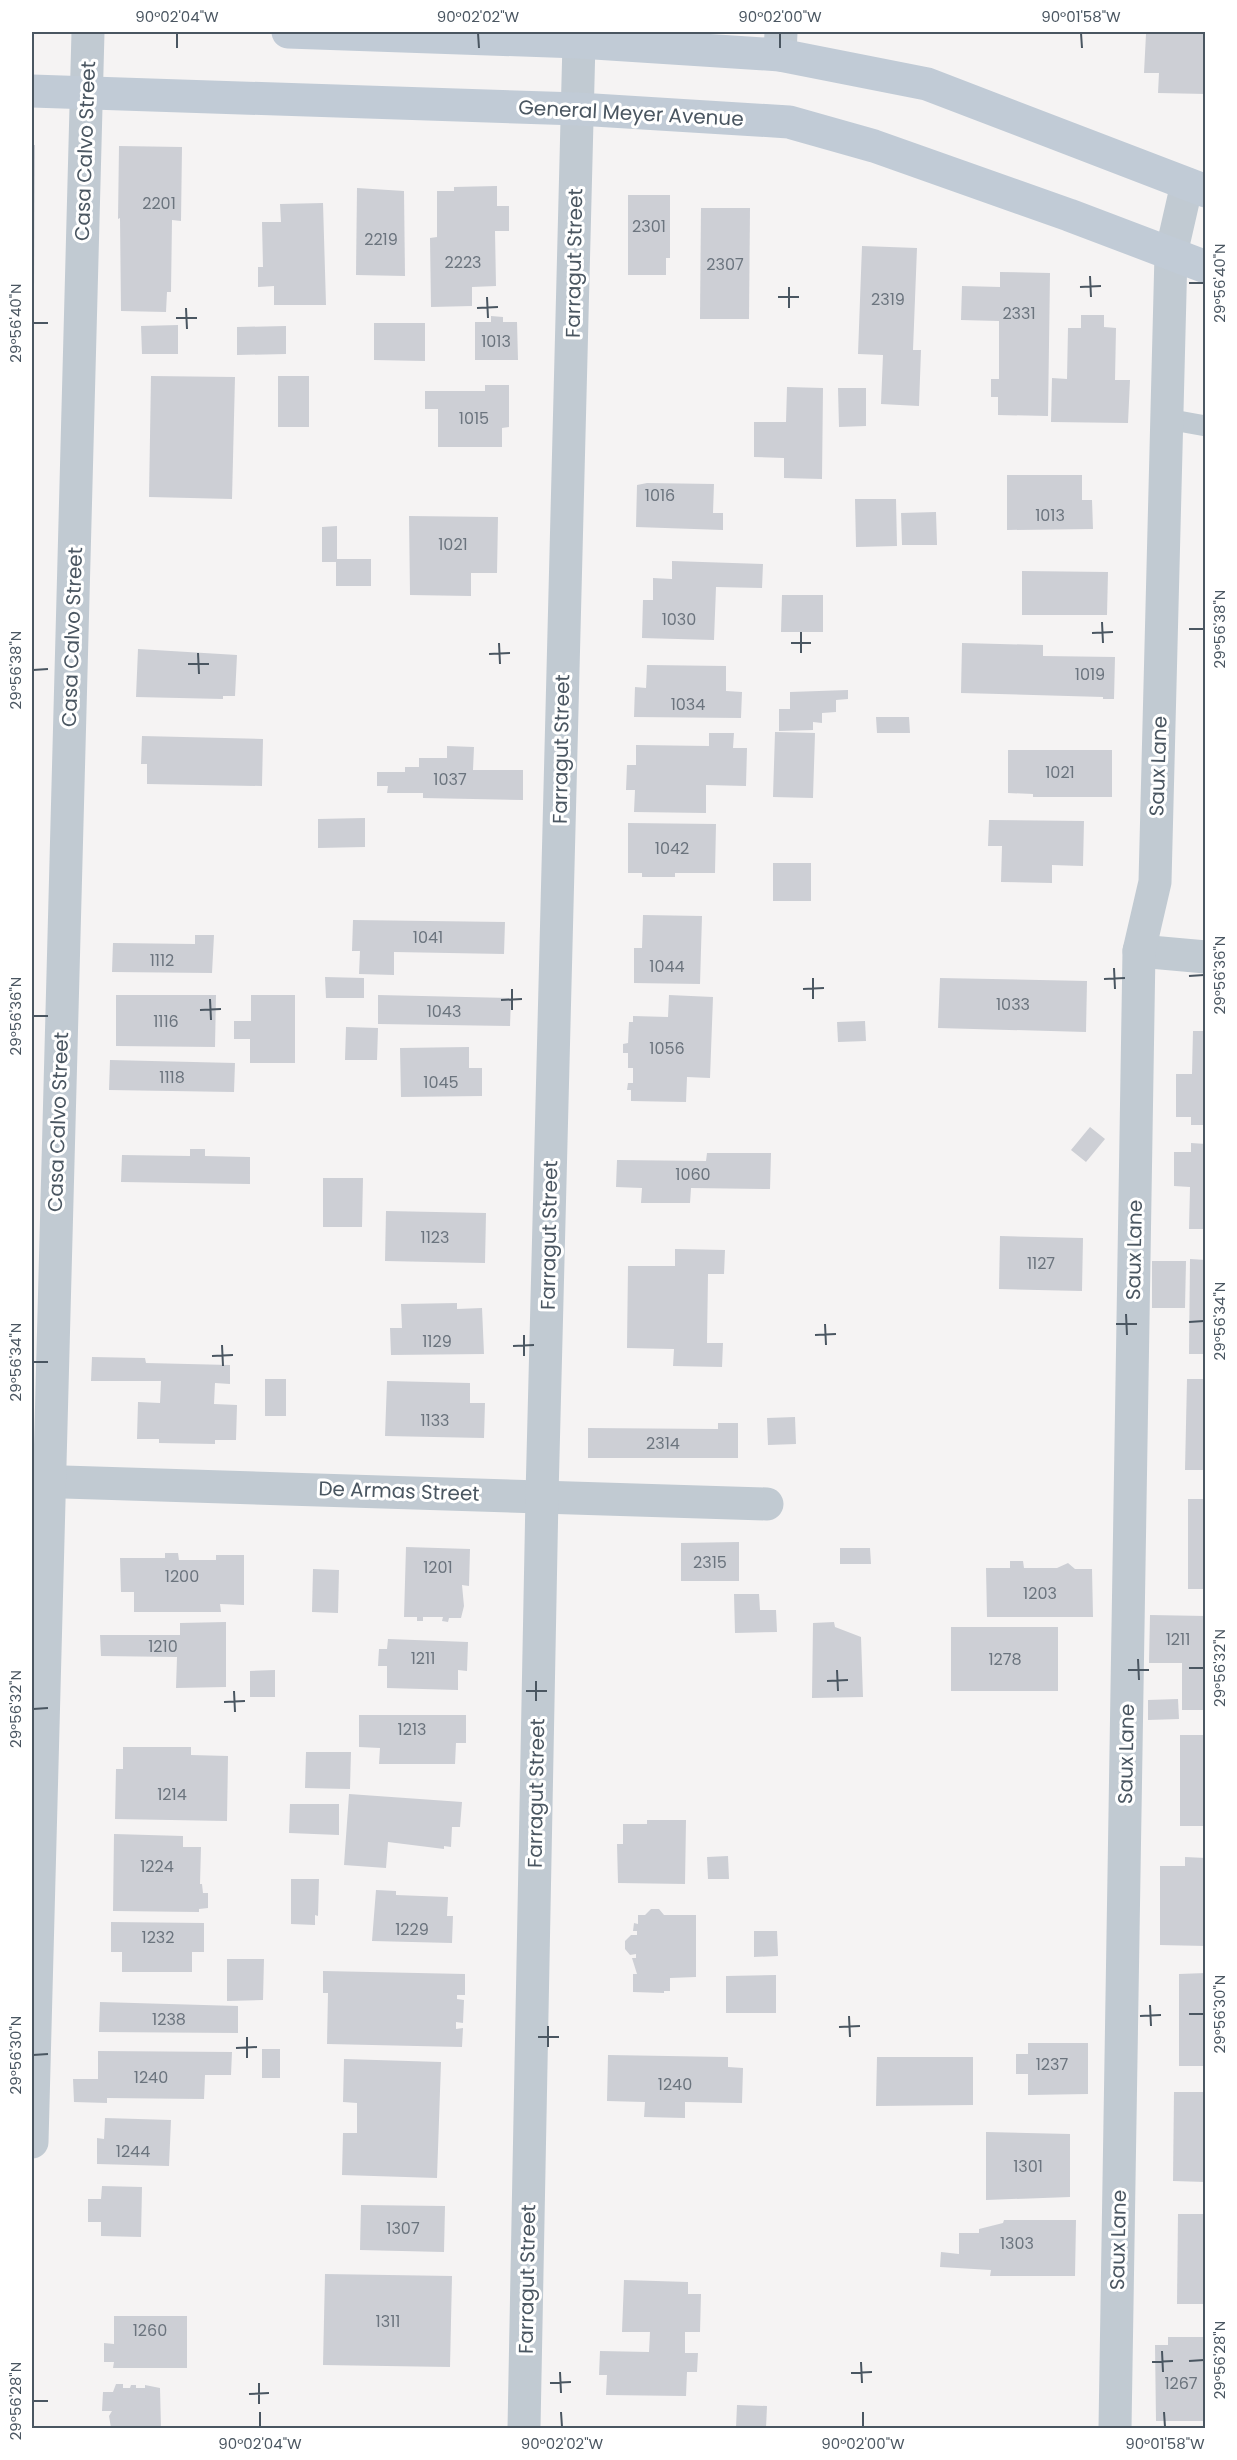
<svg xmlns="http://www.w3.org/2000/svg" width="1237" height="2460" font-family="Poppins,sans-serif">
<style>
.building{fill:#cdcfd5}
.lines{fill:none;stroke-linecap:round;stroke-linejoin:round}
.lane{stroke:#c1cad2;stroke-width:21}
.street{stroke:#c1cad2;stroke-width:33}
.secondary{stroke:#c1cbd6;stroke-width:33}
.ticks{fill:none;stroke:#4a5661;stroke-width:2}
.labels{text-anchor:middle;stroke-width:6;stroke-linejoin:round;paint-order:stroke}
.number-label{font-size:16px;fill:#6b747e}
.street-label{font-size:20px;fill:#4a5661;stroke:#fff}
.neatline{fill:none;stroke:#4a5661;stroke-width:2}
.ticks-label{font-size:15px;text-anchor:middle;fill:#4a5661}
</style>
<rect width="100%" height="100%" fill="#f5f3f3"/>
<g class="building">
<path d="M1160,32H1206V94L1158,93L1159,73H1144L1146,34H1160Z"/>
<path d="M32,145H35L34,288H32Z"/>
<path d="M119,146L182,147L181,221L172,220L171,292H167L166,312L121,311L120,218L118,219Z"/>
<path d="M497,186V206H509V231H495L496,286L472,287V306L431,307L430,238L437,237V191H454V187Z"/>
<path d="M357,188L404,191L405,276L356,275Z"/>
<path d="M628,195H670V258H666V275H628Z"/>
<path d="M323,203L326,305H274V286L258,287V267H263L262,222H281L280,204Z"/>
<path d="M701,208H750L749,319H700Z"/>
<path d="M862,246L917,248L913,350H921L919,406L881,404L883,355L858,354Z"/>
<path d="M1000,272L1050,273L1048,416L998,415V397H991V379H999V321L961,320L962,286L1000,287Z"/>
<path d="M1081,315H1104V327L1116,328L1115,380H1130L1128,423L1051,422L1052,378L1067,379L1068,328H1081Z"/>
<path d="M491,316L503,317V322H517L518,360H475V322H491Z"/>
<path d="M374,323H425V361L374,360Z"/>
<path d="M178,325V354H142L141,326Z"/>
<path d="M286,326V354L237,355V327Z"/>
<path d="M151,376L235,377L232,499L149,497Z"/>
<rect x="278" y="376" width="31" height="51"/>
<path d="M485,385H509V427L502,428V447H438V409H425V391H485Z"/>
<path d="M787,387L823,388L822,479L784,478V458L754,457V422H786Z"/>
<path d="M838,388H866V426L839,427Z"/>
<path d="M1007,475H1082V500H1092L1093,529L1007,530Z"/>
<path d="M647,483L714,484L713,513H723V530L636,527L637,485Z"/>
<path d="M855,499H896L897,546L856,547Z"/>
<path d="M936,512L937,545H902L901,513Z"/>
<path d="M409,516L498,517L497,573H471V596L410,595Z"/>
<path d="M337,526V559H371V586H336V562H322V527Z"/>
<path d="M672,561L763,564L762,588L716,587L714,640L642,638L643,600H653V578L672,579Z"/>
<path d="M1022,571L1108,572L1107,615H1022Z"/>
<path d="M782,595H823V632H781Z"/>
<path d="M962,643L1043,645V656L1115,657L1114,699H1103V697L961,693Z"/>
<path d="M138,649L237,655L235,696H223V699L136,697Z"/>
<path d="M647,665L726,666V691L742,692L741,718L634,717L635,687L646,688Z"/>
<path d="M848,690V699L836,700V712L822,713V723L813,722V730L779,731V709H790V692Z"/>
<path d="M876,717H909L910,733H877Z"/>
<path d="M775,732L815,733L813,798L773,797Z"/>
<path d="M709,733H734L733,748H747L746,786L706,785V813L634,812L635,790H626L627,765H636V745L709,746Z"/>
<path d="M142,736L263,739L262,786L147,784V764H141Z"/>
<path d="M447,746L474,747L473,770H523V800L423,798V793H387L388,786H377V772H405V767H419V758H447Z"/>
<path d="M1008,750H1112V797H1033V794L1008,793Z"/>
<path d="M365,818V847L318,848V819Z"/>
<path d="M989,820L1084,821L1083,866L1052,865V883L1001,882L1002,846H988Z"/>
<path d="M628,823L716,824L715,873H675V877H642V873H628Z"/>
<rect x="773" y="863" width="38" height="38"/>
<path d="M643,915L702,916L700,984L634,983V948H642Z"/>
<path d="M353,920L505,922L504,954L394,952V975L359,974L360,951H352Z"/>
<path d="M195,935H214L212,973L112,972L113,943L195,944Z"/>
<path d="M325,977L364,978V998H326Z"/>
<path d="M940,978L1087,981L1086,1032L938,1028Z"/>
<path d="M116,995H216L215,1047L116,1046Z"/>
<path d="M251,995H295V1063H250V1039H234V1021H251Z"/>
<path d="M378,995L511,998L510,1026L378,1024Z"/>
<path d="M669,995L713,997L710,1078L687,1077L686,1102L631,1101V1090H627L628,1083H633V1068H628V1053H623V1044L628,1043L629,1022H633V1016L668,1017Z"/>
<path d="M865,1021L866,1041L838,1042L837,1022Z"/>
<path d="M346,1027L378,1028L377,1060H345Z"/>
<path d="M1193,1031H1206V1125H1191V1117H1176V1074H1192Z"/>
<path d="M469,1047V1068H482V1096L401,1097L400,1048Z"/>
<path d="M110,1060L235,1063L234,1092L109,1090Z"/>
<path d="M1090,1127L1105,1139L1086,1162L1071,1150Z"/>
<path d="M1191,1143L1206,1144V1229H1189L1190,1187L1174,1186V1152H1191Z"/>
<path d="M190,1149H205V1156L250,1157V1184L121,1182L122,1155L190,1156Z"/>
<path d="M707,1153H771L770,1189L691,1188L690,1203H641L642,1188L616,1187L617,1160L706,1161Z"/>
<path d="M323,1178H363L362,1227H323Z"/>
<path d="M386,1211L486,1213L485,1263L385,1261Z"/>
<path d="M1000,1236L1083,1238L1082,1291L999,1289Z"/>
<path d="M675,1249L725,1250L724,1274H708L707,1343H723L722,1367L673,1366L674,1349L627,1348L628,1266H675Z"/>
<path d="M1190,1259L1206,1260V1354H1189Z"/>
<path d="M1152,1261H1186L1185,1308H1152Z"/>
<path d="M457,1303V1309L482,1308L484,1354L391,1355L390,1328H402L401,1304Z"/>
<path d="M92,1357L145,1358L146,1363L230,1365V1384L215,1383L214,1404L237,1405L236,1440H215V1444L159,1443V1439H137L138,1402L160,1403L161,1381H91Z"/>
<rect x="265" y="1379" width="21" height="37"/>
<path d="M1187,1379H1206V1470H1185Z"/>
<path d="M387,1381L470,1383V1403H485L484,1438L385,1436Z"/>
<path d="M795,1417L796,1444L768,1445L767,1418Z"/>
<path d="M718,1423H738V1458H588V1428L718,1429Z"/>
<rect x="1188" y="1499" width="18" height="90"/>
<path d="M739,1542V1581H681V1543Z"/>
<path d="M406,1547L470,1549L469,1586L462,1585L464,1606L461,1618H449L448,1622L442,1621L443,1617H423V1621H417V1617H404Z"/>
<path d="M840,1548H870L871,1564H840Z"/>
<path d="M165,1553H178L179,1560H216V1555H244V1605L220,1604L221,1612H134V1592H121L120,1558H165Z"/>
<path d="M1010,1561H1023L1024,1568H1057L1068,1563L1075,1569H1092L1093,1617H987L986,1568H1010Z"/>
<path d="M313,1569L339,1570L338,1613L312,1612Z"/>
<path d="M734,1594H759L760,1610H776L777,1632L735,1633Z"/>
<path d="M1150,1615L1206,1616V1710H1182V1663H1149Z"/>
<path d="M226,1622V1687L176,1688L177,1657L101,1656L100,1635H180V1623Z"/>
<path d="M834,1622L835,1627L861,1637L863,1697L812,1698L813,1623Z"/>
<rect x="951" y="1627" width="107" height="64"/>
<path d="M388,1639L468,1642L467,1671L458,1670V1690L387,1688V1666H378L379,1649H387Z"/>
<path d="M275,1670V1697H250V1671Z"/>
<path d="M1178,1699L1179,1719L1148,1720V1700Z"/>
<path d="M359,1715H466V1743H456L455,1764H379L380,1748L359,1747Z"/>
<rect x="1180" y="1735" width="26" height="91"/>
<path d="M123,1747H191V1755L228,1756L227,1821L115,1819L116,1769H123Z"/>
<path d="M306,1752H351L350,1789L305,1788Z"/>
<path d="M349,1794L462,1802L460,1827H452L451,1847L444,1846V1849L388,1842L386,1868L344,1865Z"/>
<path d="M290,1804H339V1835L289,1833Z"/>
<path d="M647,1820H686L685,1884L618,1883L617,1844H623V1824H647Z"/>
<path d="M114,1834L183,1836V1847H201L200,1884H202L203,1893H208V1908L199,1909V1912L113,1911Z"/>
<path d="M728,1856L729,1879H708L707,1857Z"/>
<path d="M1185,1857L1206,1858V1946L1160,1945V1866H1185Z"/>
<path d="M291,1879H319L318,1916L315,1915V1925L291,1924Z"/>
<path d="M376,1890L396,1891V1895L448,1897L447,1916H453L452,1943L372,1941Z"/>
<path d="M651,1909H659L664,1915H696V1977L670,1978V1991H664V1993L633,1992V1974H637L632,1958H636V1954L630,1955L625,1949V1941L631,1935H637V1931H633L634,1923L638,1924V1915H645Z"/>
<path d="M111,1922L204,1923V1952H192V1972H122V1952H111Z"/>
<path d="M754,1931H777L778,1956L754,1957Z"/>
<path d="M227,1959H264L263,2000L227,2001Z"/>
<path d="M323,1971L465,1974V1995H457V1999L464,2000L463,2023L456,2022V2029L463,2028L462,2047L327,2044L328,1993H323Z"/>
<path d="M1206,1973V2066H1179V1974Z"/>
<path d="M776,1975V2013H726V1976Z"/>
<path d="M100,2002L238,2006V2033L99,2032Z"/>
<path d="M1028,2043H1088V2094L1028,2095V2074H1016V2054H1028Z"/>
<rect x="262" y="2049" width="18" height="29"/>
<path d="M98,2051L232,2052L231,2075H205L204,2099L107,2098V2103L74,2102L73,2079H98Z"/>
<path d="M608,2055L728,2057V2067L743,2068L742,2103L685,2102V2118L644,2117L645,2102L607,2101Z"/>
<path d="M877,2057H973V2105L876,2106Z"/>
<path d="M344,2059L441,2062L437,2178L342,2175L343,2133H357V2103L343,2102Z"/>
<path d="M1174,2092H1206V2182L1173,2181Z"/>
<path d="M105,2118L171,2120L169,2166L97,2164V2138L104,2139Z"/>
<path d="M986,2132L1070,2134V2197L986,2200Z"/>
<path d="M102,2186L142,2187L141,2237L101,2236V2222H88V2199H101Z"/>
<path d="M361,2205L445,2206L444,2252L360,2250Z"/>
<path d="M1178,2214H1206V2304H1177Z"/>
<path d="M1004,2220H1076L1075,2276H990L991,2270L940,2267L941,2252L959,2254V2233H979V2229L1003,2223Z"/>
<path d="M325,2274L452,2276L450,2367L323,2365Z"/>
<path d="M624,2280L688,2282V2294H701L700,2332H685V2353H698L697,2372H687L686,2396L606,2395L607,2375H599L600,2351L649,2352L650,2332H622Z"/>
<path d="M114,2316H187V2368H113L114,2362H104V2343L114,2344Z"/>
<path d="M1168,2337H1206V2421H1156L1155,2345H1168Z"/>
<path d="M116,2384H123V2388H130L131,2385H136V2388H145V2385L160,2388L161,2428H111L109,2416L112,2411H102L103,2392H113Z"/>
<path d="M737,2405L767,2406L766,2428H736Z"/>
</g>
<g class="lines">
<path class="lane" d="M1167,419L1206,426"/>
<g class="street">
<path d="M780,55L781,32"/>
<path d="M1139,951L1206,957"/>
<path d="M32,1481L767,1504"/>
<path d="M32,2142L88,32"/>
<path d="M524,2428L542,1496L579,42"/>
<path d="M1115,2428L1139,951L1155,882L1171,254L1187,184"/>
</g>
<g class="secondary">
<path d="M288,32L579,42L780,55L927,84L1206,191"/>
<path d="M32,91L578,109L789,122L874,146L1069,215L1206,267"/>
</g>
</g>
<path class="ticks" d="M177,33V48M478,33L479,48M780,33V48M1081,33L1082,48M1090,276L1091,297M1189,283H1204M789,287V308M1080,287L1101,286M487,297L488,318M778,297H799M186,308L187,329M477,308L498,307M176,318H197M33,323H48M1102,622L1103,643M1189,629H1204M801,632V653M1092,633L1113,632M499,643L500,664M791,643H811M198,653L199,674M489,654L510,653M188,664H209M33,670L48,669M1114,968L1115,989M1189,976L1204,975M813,978V999M1104,979L1125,978M512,989V1010M803,989L824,988M210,999L211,1020M501,1000L522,999M200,1010L221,1009M33,1016H48M1126,1314L1127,1335M1189,1322L1204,1321M825,1324L826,1345M1116,1324H1137M524,1335V1356M815,1335L836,1334M222,1345L223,1366M513,1346L534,1345M212,1356L233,1355M33,1362H48M1138,1659L1139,1680M1189,1668H1204M837,1670L838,1691M1128,1670H1149M536,1681V1701M827,1681L848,1680M234,1691L235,1712M526,1691H547M224,1702L245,1701M33,1709L48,1708M1150,2005L1151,2026M1189,2014H1204M849,2016L850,2037M1140,2016L1161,2015M548,2026V2047M839,2027L860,2026M247,2037V2058M538,2037H559M236,2048L257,2047M33,2055L48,2054M1162,2351L1163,2372M1189,2361L1204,2360M861,2362L862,2383M1152,2362L1173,2361M560,2372L561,2393M851,2373L872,2372M259,2383V2404M550,2383L571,2382M249,2394L269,2393M33,2401H48M260,2412V2427M561,2412L562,2427M863,2412V2427M1164,2412L1165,2427"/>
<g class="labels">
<g class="number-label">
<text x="159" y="209">2201</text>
<text x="649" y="232">2301</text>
<text x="381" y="245">2219</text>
<text x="463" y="268">2223</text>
<text x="725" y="270">2307</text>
<text x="888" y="305">2319</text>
<text x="1019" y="319">2331</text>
<text x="496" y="347">1013</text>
<text x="474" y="424">1015</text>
<text x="660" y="501">1016</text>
<text x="1050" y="521">1013</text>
<text x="453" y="550">1021</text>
<text x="679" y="625">1030</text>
<text x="1090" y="680">1019</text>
<text x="688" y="710">1034</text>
<text x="1060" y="778">1021</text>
<text x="450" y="785">1037</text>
<text x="672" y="854">1042</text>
<text x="428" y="943">1041</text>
<text x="162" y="966">1112</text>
<text x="667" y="972">1044</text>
<text x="1013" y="1010">1033</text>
<text x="444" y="1017">1043</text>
<text x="166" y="1027">1116</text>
<text x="667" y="1054">1056</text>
<text x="172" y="1083">1118</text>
<text x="441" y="1088">1045</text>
<text x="693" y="1180">1060</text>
<text x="435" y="1243">1123</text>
<text x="1041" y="1269">1127</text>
<text x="437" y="1347">1129</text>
<text x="435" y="1426">1133</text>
<text x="663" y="1449">2314</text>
<text x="710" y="1568">2315</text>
<text x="438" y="1573">1201</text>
<text x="182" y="1582">1200</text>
<text x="1040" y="1599">1203</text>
<text x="1178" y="1645">1211</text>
<text x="163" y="1652">1210</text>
<text x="423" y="1664">1211</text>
<text x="1005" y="1665">1278</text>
<text x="412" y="1735">1213</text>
<text x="172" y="1800">1214</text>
<text x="157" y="1872">1224</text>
<text x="412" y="1935">1229</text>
<text x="158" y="1943">1232</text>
<text x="169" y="2025">1238</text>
<text x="1052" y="2070">1237</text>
<text x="151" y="2083">1240</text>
<text x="675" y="2090">1240</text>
<text x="133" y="2157">1244</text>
<text x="1028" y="2172">1301</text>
<text x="403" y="2234">1307</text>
<text x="1017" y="2249">1303</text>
<text x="388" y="2327">1311</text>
<text x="150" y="2336">1260</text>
<text x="1181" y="2389">1267</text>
</g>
<g class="street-label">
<text transform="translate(631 113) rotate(3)" y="7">General Meyer Avenue</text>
<text transform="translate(85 151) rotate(-88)" y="7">Casa Calvo Street</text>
<text transform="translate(574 263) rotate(-89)" y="7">Farragut Street</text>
<text transform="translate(72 637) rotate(-88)" y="7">Casa Calvo Street</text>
<text transform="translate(561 749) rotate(-89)" y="7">Farragut Street</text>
<text transform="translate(1158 766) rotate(-88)" y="7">Saux Lane</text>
<text transform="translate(58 1122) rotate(-88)" y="7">Casa Calvo Street</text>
<text transform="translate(549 1235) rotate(-89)" y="7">Farragut Street</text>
<text transform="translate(1134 1250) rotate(-89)" y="7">Saux Lane</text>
<text transform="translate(399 1491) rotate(2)" y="7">De Armas Street</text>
<text transform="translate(1126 1754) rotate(-89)" y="7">Saux Lane</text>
<text transform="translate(536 1793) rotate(-89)" y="7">Farragut Street</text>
<text transform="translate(1118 2240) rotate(-89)" y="7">Saux Lane</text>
<text transform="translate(527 2279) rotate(-89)" y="7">Farragut Street</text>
</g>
</g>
<rect width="1237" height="2460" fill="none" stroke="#ffffff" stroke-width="66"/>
<rect x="33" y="33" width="1171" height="2394" class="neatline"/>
<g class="ticks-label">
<text x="177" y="22">90°02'04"W</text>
<text x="478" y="22">90°02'02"W</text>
<text x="780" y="22">90°02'00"W</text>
<text x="1081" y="22">90°01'58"W</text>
<text transform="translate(1220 283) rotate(-90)" y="5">29°56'40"N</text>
<text transform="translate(16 323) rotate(-90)" y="5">29°56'40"N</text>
<text transform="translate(1220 629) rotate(-90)" y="5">29°56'38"N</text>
<text transform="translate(16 670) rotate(-90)" y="5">29°56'38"N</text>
<text transform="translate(1220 975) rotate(-90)" y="5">29°56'36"N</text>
<text transform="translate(16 1016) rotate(-90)" y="5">29°56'36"N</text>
<text transform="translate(1220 1321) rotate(-90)" y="5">29°56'34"N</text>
<text transform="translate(16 1362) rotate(-90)" y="5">29°56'34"N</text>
<text transform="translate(1220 1668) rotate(-90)" y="5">29°56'32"N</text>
<text transform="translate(16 1709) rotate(-90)" y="5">29°56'32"N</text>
<text transform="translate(1220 2014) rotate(-90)" y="5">29°56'30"N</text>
<text transform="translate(16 2055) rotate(-90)" y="5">29°56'30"N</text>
<text transform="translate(1220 2360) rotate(-90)" y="5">29°56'28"N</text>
<text transform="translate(16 2401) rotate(-90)" y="5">29°56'28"N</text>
<text x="260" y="2449">90°02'04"W</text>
<text x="562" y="2449">90°02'02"W</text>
<text x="863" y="2449">90°02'00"W</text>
<text x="1165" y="2449">90°01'58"W</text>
</g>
</svg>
